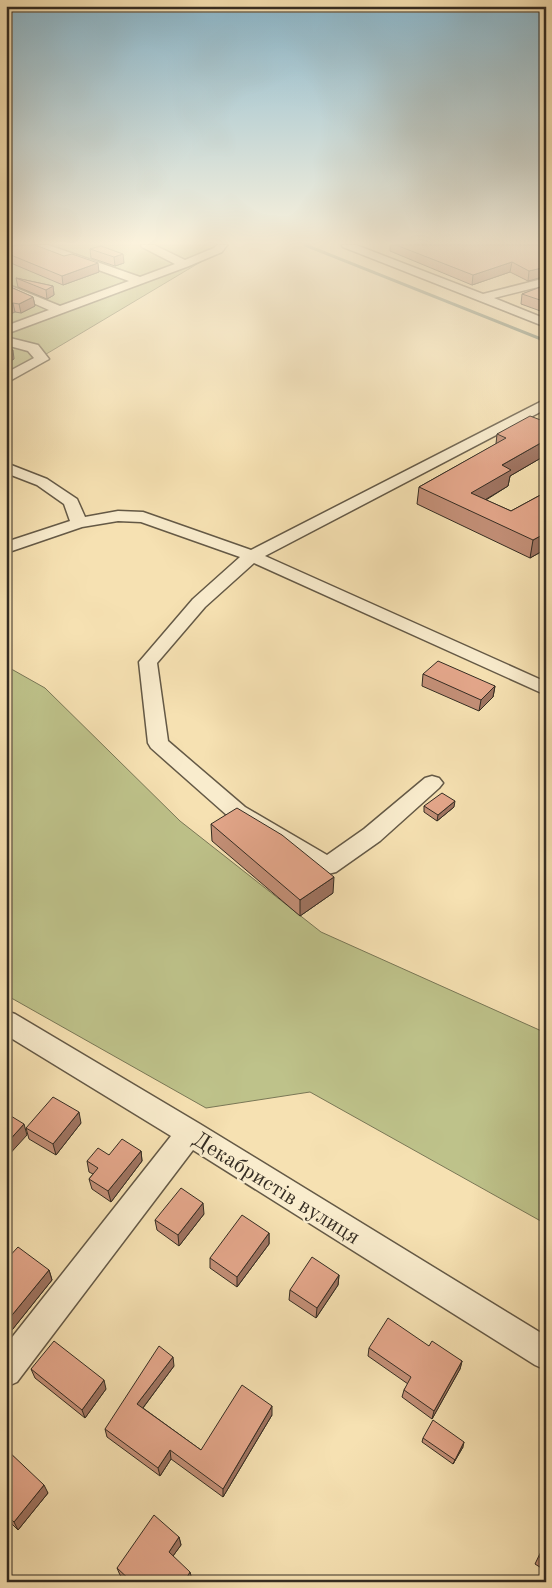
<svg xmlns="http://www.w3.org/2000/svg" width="552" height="1588" font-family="'Old Standard TT',serif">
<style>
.green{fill:#bec28a;stroke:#797756}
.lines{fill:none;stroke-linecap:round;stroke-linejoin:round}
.stream{stroke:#748472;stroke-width:3}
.minor-casing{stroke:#645946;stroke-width:3}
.minor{fill:#f9eccd;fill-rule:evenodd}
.wall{fill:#c38f77;stroke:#342c22}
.shaded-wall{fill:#9f7461;stroke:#342c22}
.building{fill:#e3a68a;stroke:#342c22}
.labels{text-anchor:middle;stroke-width:4.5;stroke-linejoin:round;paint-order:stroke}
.near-street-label{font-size:22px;fill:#342c22;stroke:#f9eccd}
</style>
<rect width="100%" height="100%" fill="#f6e1b2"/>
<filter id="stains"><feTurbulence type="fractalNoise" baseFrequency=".004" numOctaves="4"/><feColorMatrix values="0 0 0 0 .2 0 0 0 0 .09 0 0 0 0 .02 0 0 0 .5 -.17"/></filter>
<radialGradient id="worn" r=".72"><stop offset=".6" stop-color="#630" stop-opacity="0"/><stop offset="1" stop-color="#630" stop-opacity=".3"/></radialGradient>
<g class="green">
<path d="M6,245H229L6,378Z"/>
<path d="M6,666L45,688L180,821L321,932L546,1033V1224L310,1092L206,1108L6,995Z"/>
</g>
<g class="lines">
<path class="stream" d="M305,245L546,341"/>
<defs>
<g id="minor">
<path d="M34,245H48L140,277L175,264L142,247L141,245H154L185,260L214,248L217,245H227L222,252L189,266L6,334V326L49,310L6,291V284L60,306L129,281L35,247Z"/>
<path d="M342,245H356L483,294L546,278V285L494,298L546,319V327L343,247Z"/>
<path d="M6,337L38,345L49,359L6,383V373L34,358L28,351L6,345Z"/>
<path d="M546,399V409L265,556L546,682V695L254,563L205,607L157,663L168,741L245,807L327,855L364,829L425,778L432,776L439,778L443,783L439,788L380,841L336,872L328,874L320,872L229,817L151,748L148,743L139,662L193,599L240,557L141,522L118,521L82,527L6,553V542L70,521L64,504L37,485L6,473V463L47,479L77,499L85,517L118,511L143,512L251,550Z"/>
<path d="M6,1011L15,1014L200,1124L546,1336V1370L535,1365L193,1150L17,1382L6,1387V1345L171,1136L6,1035Z"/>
</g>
</defs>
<use href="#minor" class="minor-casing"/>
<use href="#minor" class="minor"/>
</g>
<g class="wall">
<path d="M390,245H546V276L528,281L510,272L472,285L390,251Z"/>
<path d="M101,246L124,263L115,266L91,258L90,249Z"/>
<path d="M6,248L99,272L63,285L6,261Z"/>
<path d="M16,278L53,286L54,295L47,299L18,287Z"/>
<path d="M544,278H546V313L521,304L522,294L543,286Z"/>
<path d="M6,285L33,297L35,306L21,313L15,312Z"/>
<path d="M546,422V455L510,476L508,486L486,500L511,511L546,492V549L530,558L417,504L419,487L496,444L497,434Z"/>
<path d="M423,674L495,686L493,697L479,711L422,686Z"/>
<path d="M424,806L454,807L437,821L424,812Z"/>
<path d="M211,824L333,893L300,916L212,841Z"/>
<path d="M81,1123L56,1155L29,1139L26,1128Z"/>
<path d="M141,1151L142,1161L111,1202L92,1189L89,1179L93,1174L89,1172L87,1161L109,1155Z"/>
<path d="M204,1214L179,1246L157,1230L155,1220Z"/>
<path d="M269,1233V1244L237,1287L210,1268V1258Z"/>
<path d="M6,1260L49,1270L52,1280L12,1330L6,1325Z"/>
<path d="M339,1275L338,1285L316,1318L289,1300L290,1290Z"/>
<path d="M429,1346L462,1361L460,1369L432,1419L402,1397L404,1390L408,1384L368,1356L369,1348Z"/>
<path d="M174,1366L143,1408L201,1450L272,1415L223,1497L171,1459L160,1476L107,1437L105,1429Z"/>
<path d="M31,1369L106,1389L85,1418L35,1378Z"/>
<path d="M423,1438L463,1447L453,1464L422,1442Z"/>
<path d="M6,1449L48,1493L18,1530L6,1518Z"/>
<path d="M179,1537L181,1545L173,1556L192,1579L190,1582H127L120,1575L117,1568Z"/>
<path d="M546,1541V1571L535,1564Z"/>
</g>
<g class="shaded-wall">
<path d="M123,254L124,263L115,266L114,257Z"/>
<path d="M512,262L510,272L472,285L473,275Z"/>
<path d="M98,263L99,272L63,285L62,276Z"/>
<path d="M546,267V276L528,281L529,271Z"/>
<path d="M53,286L54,295L47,299L46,290Z"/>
<path d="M33,297L35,306L21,313L19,304Z"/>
<path d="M13,303L15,312L6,316V306Z"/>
<path d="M13,350L14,359L6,364V353Z"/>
<path d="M546,440V455L510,476L508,486L468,510L471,493L502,465Z"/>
<path d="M546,533V549L530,558L533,540Z"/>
<path d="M495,686L493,697L479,711L481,700Z"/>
<path d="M455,801L454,807L437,821L438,815Z"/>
<path d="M334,877L333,893L300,916V900Z"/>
<path d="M7,1082L11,1093L6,1098V1083Z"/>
<path d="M79,1112L81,1123L56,1155L53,1144Z"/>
<path d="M24,1124L27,1135L6,1158V1144Z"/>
<path d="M141,1151L142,1161L111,1202L108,1191Z"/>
<path d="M203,1203L204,1214L179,1246L178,1235Z"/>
<path d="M269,1233V1244L237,1287V1277Z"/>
<path d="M49,1270L52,1280L12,1330L8,1320Z"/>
<path d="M339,1275L338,1285L316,1318L317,1308Z"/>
<path d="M173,1357L174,1366L139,1413L137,1404Z"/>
<path d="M462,1361L460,1369L432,1419L434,1411Z"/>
<path d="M104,1380L106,1389L85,1418L82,1410Z"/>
<path d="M272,1406V1415L223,1497V1489Z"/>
<path d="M464,1442L463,1447L453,1464Z"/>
<path d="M170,1450L171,1459L160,1476L158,1468Z"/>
<path d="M44,1485L48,1493L18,1530L14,1522Z"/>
<path d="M179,1537L181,1545L170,1560L169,1552Z"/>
<path d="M190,1572L192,1579L190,1582H184Z"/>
</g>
<g class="building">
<path d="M17,245H35L64,256L72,254L98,263L62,276L6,253V248Z"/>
<path d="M396,245H546V267L529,271L512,262L473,275Z"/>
<path d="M101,246L123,254L114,257L90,249Z"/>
<path d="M16,278L53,286L46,290Z"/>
<path d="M6,285L33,297L19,304L13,303L6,306Z"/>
<path d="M546,285V302L522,294Z"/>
<path d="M6,348L13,350L6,353Z"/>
<path d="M530,416L546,422V440L502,465L511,470L471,493L511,511L546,492V533L533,540L419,487L506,438L497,434Z"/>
<path d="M438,661L495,686L481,700L423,674Z"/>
<path d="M442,793L455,801L438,815L424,806Z"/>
<path d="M237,808L282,835L334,877L300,900L211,824Z"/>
<path d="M53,1097L79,1112L53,1144L26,1128Z"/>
<path d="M6,1113L24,1124L6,1144Z"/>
<path d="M122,1139L141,1151L108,1191L89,1179L98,1168L87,1161L98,1148L109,1155Z"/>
<path d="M181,1188L203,1203L178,1235L155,1220Z"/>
<path d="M242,1215L269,1233L237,1277L210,1258Z"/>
<path d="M18,1247L49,1270L8,1320L6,1319V1260Z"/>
<path d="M312,1257L339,1275L317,1308L290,1290Z"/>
<path d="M388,1318L429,1346L432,1341L462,1361L434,1411L404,1390L411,1377L369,1348Z"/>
<path d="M54,1341L104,1380L82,1410L31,1369Z"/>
<path d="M159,1346L173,1357L137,1404L201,1450L242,1385L272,1406L223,1489L170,1450L158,1468L105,1429Z"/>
<path d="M433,1420L464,1442L455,1460L423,1438Z"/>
<path d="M6,1449L44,1485L14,1522L6,1514Z"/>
<path d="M154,1515L179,1537L169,1552L190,1572L184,1582H132L117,1568Z"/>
<path d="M546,1543V1562L539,1557Z"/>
</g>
<linearGradient id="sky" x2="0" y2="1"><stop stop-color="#8ab8ce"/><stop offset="0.52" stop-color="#fbf2dc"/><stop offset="1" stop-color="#fbf2dc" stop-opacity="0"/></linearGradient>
<rect width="552" height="467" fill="url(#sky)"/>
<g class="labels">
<g class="near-street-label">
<text transform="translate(277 1187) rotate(32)" y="8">Декабристів вулиця</text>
</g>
</g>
<rect width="552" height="1588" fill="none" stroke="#f6e1b2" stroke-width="25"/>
<rect x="8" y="8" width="537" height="1573" fill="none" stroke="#342c22" stroke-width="2.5"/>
<rect x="12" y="12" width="527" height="1563" fill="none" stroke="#342c22"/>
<rect width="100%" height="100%" filter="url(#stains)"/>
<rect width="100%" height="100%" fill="url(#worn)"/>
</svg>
